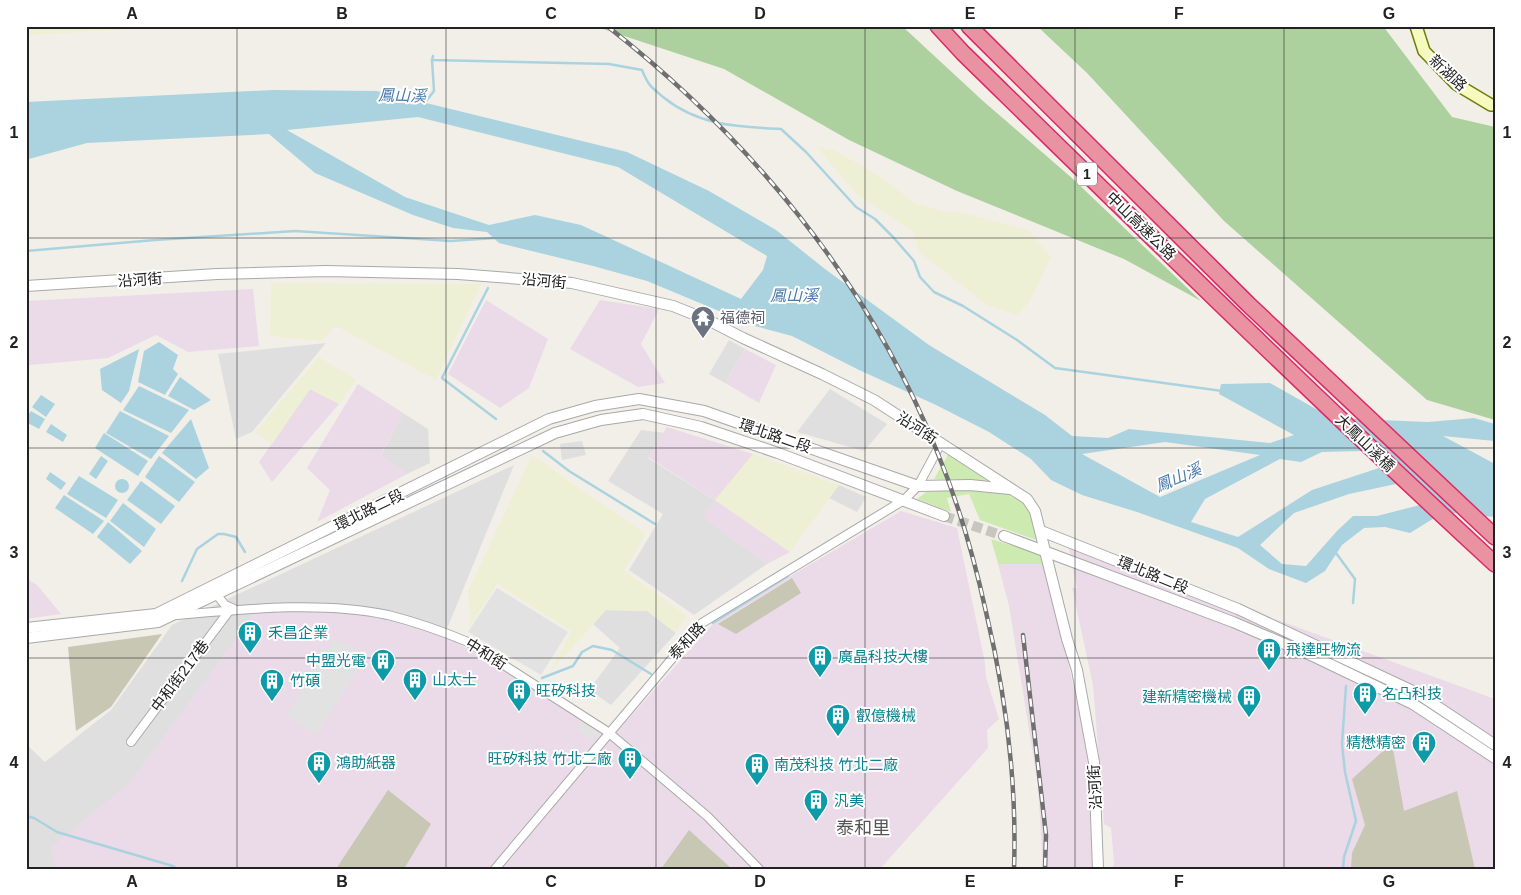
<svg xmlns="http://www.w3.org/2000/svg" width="1521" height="895" font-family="Helvetica,'Noto Sans TC',sans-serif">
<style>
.residential{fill:#e0dfdf}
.industrial{fill:#ebdbe8}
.construction{fill:#c7c7b4}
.farmland{fill:#eef0d5}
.grass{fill:#cdebb0}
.forest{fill:#add19e}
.parking{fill:#e2e2e2}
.water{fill:#aad3df;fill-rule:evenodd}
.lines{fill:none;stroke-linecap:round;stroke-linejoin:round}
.stream{stroke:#aad3df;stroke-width:2.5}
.tertiary-tunnel{stroke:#c8c6c1;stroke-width:10;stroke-dasharray:10 5;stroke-linecap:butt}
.minor-casing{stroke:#a9a9a9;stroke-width:10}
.tertiary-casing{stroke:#a9a9a9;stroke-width:12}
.secondary-casing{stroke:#707d05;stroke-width:14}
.motorway-casing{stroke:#dc2a67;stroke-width:18}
.minor{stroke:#fff;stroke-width:8}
.tertiary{stroke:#fff;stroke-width:10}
.secondary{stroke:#f7fabf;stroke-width:11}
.motorway{stroke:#e892a2;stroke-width:15}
.rail-casing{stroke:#707070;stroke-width:4.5}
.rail{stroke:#fff;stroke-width:2.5;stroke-dasharray:8;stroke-linecap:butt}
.grid{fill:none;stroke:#222;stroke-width:1;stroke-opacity:0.55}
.labels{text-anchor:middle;stroke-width:4;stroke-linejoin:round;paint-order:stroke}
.shield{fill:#fff;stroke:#646464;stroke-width:1}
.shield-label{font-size:14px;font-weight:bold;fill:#222}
.street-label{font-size:15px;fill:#222;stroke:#fff}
.worship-label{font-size:15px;fill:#5b616d;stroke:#fff;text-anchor:start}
.culture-label{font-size:15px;fill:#0d838f;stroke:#fff;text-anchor:start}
.water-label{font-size:16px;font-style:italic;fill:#4a7aab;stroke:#fff}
.quarter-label{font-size:18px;fill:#555;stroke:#fff}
.neatline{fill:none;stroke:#222;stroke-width:2}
.grid-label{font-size:16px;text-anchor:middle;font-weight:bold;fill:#222}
</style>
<rect width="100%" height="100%" fill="#f2efe9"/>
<g class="residential">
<path d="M729,340L745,349L725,383L709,374Z"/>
<path d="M326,343L252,432L236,439L218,354Z"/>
<path d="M830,389L887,424L864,451L797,432Z"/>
<path d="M403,413L428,429L430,463L407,474L381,455Z"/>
<path d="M641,430L665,433L648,458L715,500L704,518L767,564L694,615L629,570L663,514L608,481Z"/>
<path d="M582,441L586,455L562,460L560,444Z"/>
<path d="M514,465L372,812L291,869H26V744L45,762L111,710L172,625Z"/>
<path d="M839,485L866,497L857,512L829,498Z"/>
<path d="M606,610L647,611L676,633L611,705L589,690L620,648L593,624Z"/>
</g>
<g class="industrial">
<path d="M253,289L259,346L188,352L156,335L108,358L30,365L26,367V301Z"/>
<path d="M486,300L548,339L529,388L500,408L448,374Z"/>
<path d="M600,300L659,309L641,344L665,383L638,387L570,349Z"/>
<path d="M745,349L776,365L759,403L725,383Z"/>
<path d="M358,384L403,413L381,454L407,474L317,522L330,490L307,468Z"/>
<path d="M310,389L339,404L272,482L259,462Z"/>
<path d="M667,427L753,454L716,500L790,552L767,564L703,518L715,500L648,457Z"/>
<path d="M901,511L957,528L985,663L986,677L999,719L987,730L988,748L880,869H55L52,847L130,782L255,613L337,612L393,621L448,637L612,737L712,625L738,607Z"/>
<path d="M1068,544L1495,699V869H1112L1114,863L1111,828L1104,824L1093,685L1072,588H1077Z"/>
<path d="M998,564H1047L1092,773L1094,869H1043L1038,785L1009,606Z"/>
<path d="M26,578L37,585L61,614L26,619Z"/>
</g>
<g class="construction">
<path d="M792,578L801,593L736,634L718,624Z"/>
<path d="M162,634L111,707L76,731L68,647Z"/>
<path d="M1392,743L1404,811L1457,791L1475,869H1351L1352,853L1365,825L1352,779Z"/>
<path d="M388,790L431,824L404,869H336Z"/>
<path d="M689,830L732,869H661Z"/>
</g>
<g class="farmland">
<path d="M26,26H188L26,35Z"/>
<path d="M816,146L837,151L884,179L915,203L944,212H960L1028,230L1051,257L1030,301L1017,315L987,305L919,252L913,232L858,196Z"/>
<path d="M271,283L481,284L436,380L336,326L321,341L270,336Z"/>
<path d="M319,357L356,380L339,404L310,389L272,444L255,432Z"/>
<path d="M753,454L839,485L790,552L715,500Z"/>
<path d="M532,455L646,534L624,570L687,616L676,633L647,611L606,610L550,672L571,631L497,584L470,626L468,591Z"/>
</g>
<g class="grass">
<path d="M949,453L998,484L969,480L934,479Z"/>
<path d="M970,489C992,491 1023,490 1033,514C1036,522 1037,532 1039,541L980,520L969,494L947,498L951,512L917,499L926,492Z"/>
<path d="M991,539L1043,555L1047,564H998Z"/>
</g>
<g class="forest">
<path d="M594,26H902L983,101L1073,179L1201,301L1124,259L957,191L849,140L724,69Z"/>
<path d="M1037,26H1383L1452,117L1495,127V420L1427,400L1224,221L1087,73Z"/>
</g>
<g class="parking">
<path d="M497,588L568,632L541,675L468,632Z"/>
<path d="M333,639L368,653L316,735L287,715Z"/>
<path d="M582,720L600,733L593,742L576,728Z"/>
</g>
<g class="water">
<path d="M273,90L377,91L627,152L709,191L776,230L825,269L929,345L1045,415L1072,436L1108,438L1129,429L1270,443L1294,435L1219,394L1221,384L1270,383L1332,418L1428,422L1474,418L1495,424V441L1443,436L1495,464V517L1444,512L1410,533L1385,527L1364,528L1342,545L1325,571L1306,583L1269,569L1238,548L1137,512L1082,495L1051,480L1031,459L989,432L936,405L859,370L792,336L755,326L647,281L593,266L499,243L487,232L453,228L413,215L315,173L269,134L87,143L29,159L26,162V102ZM418,117L618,167L767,256L763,270L741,299L581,225L535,215L489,225L405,197L287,130ZM1165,442L1260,455L1160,497L1082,454ZM1362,451L1382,467L1312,490L1238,537L1191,522L1205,499L1280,459L1301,462L1322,452ZM1396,484L1420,505L1377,516H1353L1337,531L1306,566L1282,564L1260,545L1294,513L1349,494Z"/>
<path d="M159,342L178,355L173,369L178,374L165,395L138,382L144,351Z"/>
<path d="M139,349L129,391L121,403L102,390L100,369Z"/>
<path d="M180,377L211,400L194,410L168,396Z"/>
<path d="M139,386L189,410L171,433L123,410Z"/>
<path d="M41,395L55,404L46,417L32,407Z"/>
<path d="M31,411L45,419L39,429L26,422V418Z"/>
<path d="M120,411L169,436L151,459L106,433Z"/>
<path d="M191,419L209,468L196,479L162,453Z"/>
<path d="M51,424L67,435L63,442L46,432Z"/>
<path d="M104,433L148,461L138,476L95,448Z"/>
<path d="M101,456L108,461L96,479L89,474Z"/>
<path d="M159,456L195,482L179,502L145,477Z"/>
<path d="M50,472L66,483L61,490L46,479Z"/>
<path d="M79,476L118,500L106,518L67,494Z"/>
<circle cx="122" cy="486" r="7"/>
<path d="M141,481L175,506L161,524L127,500Z"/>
<path d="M64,495L104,521L93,534L55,508Z"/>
<path d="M123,503L156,529L144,547L110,521Z"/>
<path d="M108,522L142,551L130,564L97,537Z"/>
</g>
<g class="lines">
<g class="stream">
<path d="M433,56L432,60L609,64L642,70C648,85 651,87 663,97C699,126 738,127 781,129L806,152L856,207L875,219L893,237L914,261L920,277L934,292L963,306L1017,340L1055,368L1222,391"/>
<path d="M423,105L434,91L432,60"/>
<path d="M26,251L155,240L295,231L451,241L495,238"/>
<path d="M488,288L442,378L496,419"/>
<path d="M543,451L569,471L655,524"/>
<path d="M1336,553L1355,579L1353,603"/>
<path d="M182,581L197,549L218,534H224L236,537L245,552"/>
<path d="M713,623L788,576"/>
<path d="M542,678L573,666L582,652L593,646L612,650L651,674"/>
<path d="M26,816L34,818L57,832L173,866L177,869"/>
<path d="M1343,869L1344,857L1356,821L1345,772L1342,744L1346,686"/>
</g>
<path class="tertiary-tunnel" d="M944,516L1004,536"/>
<defs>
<g id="minor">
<path d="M212,593L217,595L225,605L234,609"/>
<path d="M178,615C245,609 322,601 388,615C412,621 444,632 468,642L608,732L707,816L759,869"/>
<path d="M131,742L229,611"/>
<path d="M495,869L702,623L904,500L918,486L941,443"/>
</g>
<g id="tertiary">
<path d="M26,286L217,274L326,271L458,274L572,283L673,306L708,320L743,338L822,374L874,400L1027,499L1035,511L1067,639L1077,670L1094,762L1098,869"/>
<path d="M1041,531L1238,609L1417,693L1495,745"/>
<path d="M1004,536L1233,622L1315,657L1413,704L1495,758"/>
<path d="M26,628L156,614L549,419L595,406L639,399L704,411L918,486L970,485L1010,489"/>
<path d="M26,638L158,622L555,433L601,420L643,414L701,427L778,453L944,516"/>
</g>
<path id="secondary" d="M1416,26L1424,51L1456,84L1491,105H1495"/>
<g id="motorway">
<path d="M938,26L963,53C1139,225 1314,397 1495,564"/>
<path d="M969,26L1248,304L1495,537"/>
</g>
</defs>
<use href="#minor" class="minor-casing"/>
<use href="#tertiary" class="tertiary-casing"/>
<use href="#secondary" class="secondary-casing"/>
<use href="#motorway" class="motorway-casing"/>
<use href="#minor" class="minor"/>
<use href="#tertiary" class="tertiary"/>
<use href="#secondary" class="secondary"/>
<use href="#motorway" class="motorway"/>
<defs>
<g id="rail">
<path d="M607,26C749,137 868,281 936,449C958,502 974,557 986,612C1006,696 1017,782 1014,869"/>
<path d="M1023,635L1046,835L1045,869"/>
</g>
</defs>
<use href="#rail" class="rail-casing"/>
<use href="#rail" class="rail"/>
</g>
<path class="grid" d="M237,26V869M446,26V869M656,26V869M865,26V869M1075,26V869M1284,26V869M26,238H1495M26,448H1495M26,658H1495"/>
<defs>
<symbol id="temple-pin" viewBox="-11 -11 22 30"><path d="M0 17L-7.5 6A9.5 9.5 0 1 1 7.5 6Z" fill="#6b7280" stroke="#fff"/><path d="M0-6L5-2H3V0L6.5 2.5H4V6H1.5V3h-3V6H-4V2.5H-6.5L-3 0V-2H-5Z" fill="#fff"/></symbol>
<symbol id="building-pin" viewBox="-11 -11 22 30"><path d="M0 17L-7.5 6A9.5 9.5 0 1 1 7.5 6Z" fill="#0f9aa8" stroke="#fff"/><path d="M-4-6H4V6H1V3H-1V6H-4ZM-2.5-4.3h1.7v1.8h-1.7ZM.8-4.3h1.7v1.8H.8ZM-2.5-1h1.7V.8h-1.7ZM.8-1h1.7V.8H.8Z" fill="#fff"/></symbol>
</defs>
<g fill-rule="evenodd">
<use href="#temple-pin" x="689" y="304" width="28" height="38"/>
<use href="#building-pin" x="236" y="619" width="28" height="38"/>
<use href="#building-pin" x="1255" y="636" width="28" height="38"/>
<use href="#building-pin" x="806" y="643" width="28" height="38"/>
<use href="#building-pin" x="369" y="647" width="28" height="38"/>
<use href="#building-pin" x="401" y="666" width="28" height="38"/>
<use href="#building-pin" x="258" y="667" width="28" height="38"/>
<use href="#building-pin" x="505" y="677" width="28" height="38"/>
<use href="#building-pin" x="1351" y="680" width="28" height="38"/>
<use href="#building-pin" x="1235" y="683" width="28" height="38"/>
<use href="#building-pin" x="824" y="702" width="28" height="38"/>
<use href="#building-pin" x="1410" y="729" width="28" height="38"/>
<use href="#building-pin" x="616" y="745" width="28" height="38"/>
<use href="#building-pin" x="305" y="749" width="28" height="38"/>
<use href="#building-pin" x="743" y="751" width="28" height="38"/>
<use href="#building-pin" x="802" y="787" width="28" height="38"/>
</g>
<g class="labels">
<rect class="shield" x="1077" y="162.5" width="20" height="23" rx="4"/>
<g class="shield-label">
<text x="1087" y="179">1</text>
</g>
<g class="street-label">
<text transform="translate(1448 73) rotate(43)" y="5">新湖路</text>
<text transform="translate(1141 226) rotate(44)" y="5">中山高速公路</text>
<text transform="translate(140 280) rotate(-4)" y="5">沿河街</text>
<text transform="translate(544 281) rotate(5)" y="5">沿河街</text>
<text transform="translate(917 428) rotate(33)" y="5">沿河街</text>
<text transform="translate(775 436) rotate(19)" y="5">環北路二段</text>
<text transform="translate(1365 443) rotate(44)" y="5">大鳳山溪橋</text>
<text transform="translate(369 510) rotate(-26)" y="5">環北路二段</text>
<text transform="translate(1153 575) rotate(22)" y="5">環北路二段</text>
<text transform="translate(687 641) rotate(-47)" y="5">泰和路</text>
<text transform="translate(486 654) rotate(32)" y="5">中和街</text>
<text transform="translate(180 676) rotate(-53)" y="5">中和街217巷</text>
<text transform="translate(1095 787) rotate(-93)" y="5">沿河街</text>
</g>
<g class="worship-label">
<text x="720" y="323">福德祠</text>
</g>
<g class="culture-label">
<text x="268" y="638">禾昌企業</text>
<text x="1286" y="655">飛達旺物流</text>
<text x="838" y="662">廣晶科技大樓</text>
<text x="366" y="666" text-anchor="end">中盟光電</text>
<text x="432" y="685">山太士</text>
<text x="290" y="686">竹碩</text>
<text x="536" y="696">旺矽科技</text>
<text x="1382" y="699">名凸科技</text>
<text x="1232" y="702" text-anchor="end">建新精密機械</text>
<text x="856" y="721">叡億機械</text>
<text x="1406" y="748" text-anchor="end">精懋精密</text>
<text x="612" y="764" text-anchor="end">旺矽科技 竹北二廠</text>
<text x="336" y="768">鴻助紙器</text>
<text x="774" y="770">南茂科技 竹北二廠</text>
<text x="834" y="806">汎美</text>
</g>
<g class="water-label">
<text transform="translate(402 95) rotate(1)" y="6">鳳山溪</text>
<text x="794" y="301">鳳山溪</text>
<text transform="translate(1178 477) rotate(-23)" y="6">鳳山溪</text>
</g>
<g class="quarter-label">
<text x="863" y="834">泰和里</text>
</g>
</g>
<rect width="1521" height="895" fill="none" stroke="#ffffff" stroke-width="55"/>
<rect x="28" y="28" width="1466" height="840" class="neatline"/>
<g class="grid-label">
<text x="132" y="19">A</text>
<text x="342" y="19">B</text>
<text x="551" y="19">C</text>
<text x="760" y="19">D</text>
<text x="970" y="19">E</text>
<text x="1179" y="19">F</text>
<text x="1389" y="19">G</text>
<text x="14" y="138">1</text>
<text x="1507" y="138">1</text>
<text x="14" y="348">2</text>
<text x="1507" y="348">2</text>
<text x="14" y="558">3</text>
<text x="1507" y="558">3</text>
<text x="14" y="768">4</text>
<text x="1507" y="768">4</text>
<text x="132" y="887">A</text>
<text x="342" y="887">B</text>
<text x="551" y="887">C</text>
<text x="760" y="887">D</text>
<text x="970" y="887">E</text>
<text x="1179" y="887">F</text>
<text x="1389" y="887">G</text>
</g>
</svg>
